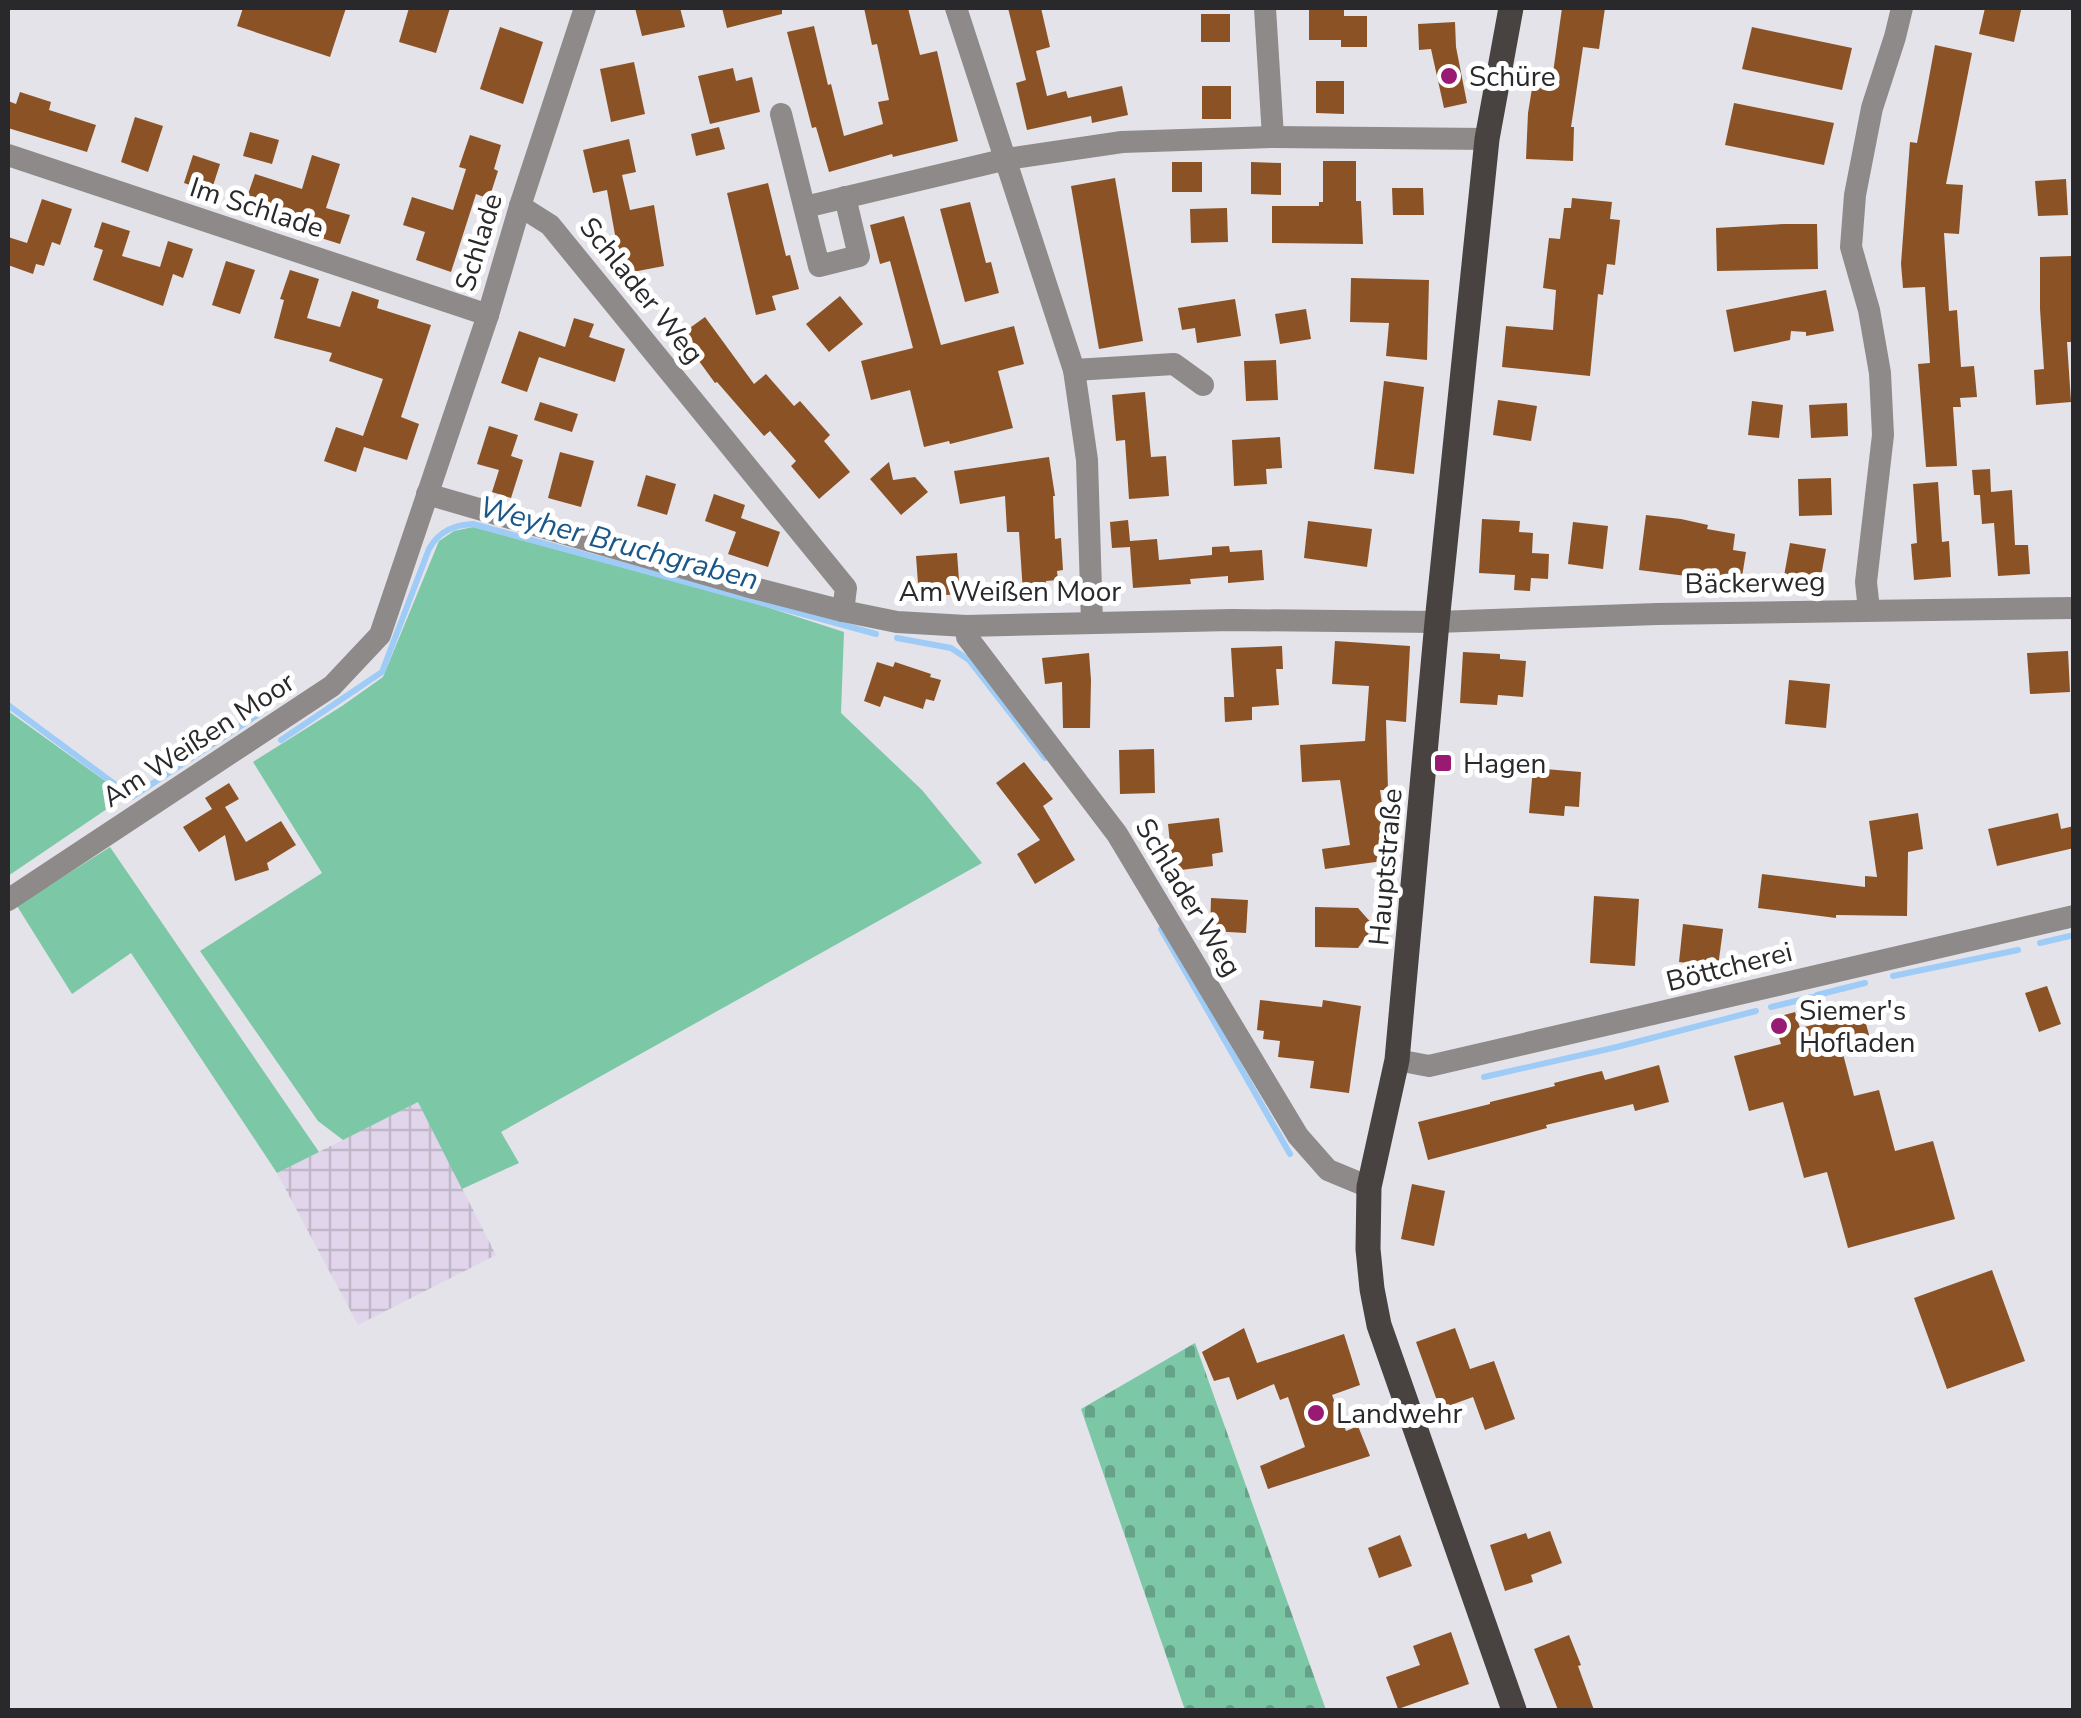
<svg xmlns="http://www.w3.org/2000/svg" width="2081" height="1718" font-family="'Nunito Sans',sans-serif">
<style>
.industrial{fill:url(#industrial-grid)}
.grass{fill:#7cc7a6}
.cemetery{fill:url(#cemetery-stones)}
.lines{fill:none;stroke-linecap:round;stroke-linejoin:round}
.stream{stroke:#9eccf6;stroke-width:6}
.building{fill:#8b5325}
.minor{stroke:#8d8a89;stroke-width:22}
.major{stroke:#484241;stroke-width:25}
.poi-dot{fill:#981a72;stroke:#fff;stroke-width:4}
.labels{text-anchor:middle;stroke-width:10;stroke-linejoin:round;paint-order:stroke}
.poi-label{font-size:28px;fill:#29292c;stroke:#fff;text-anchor:start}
.street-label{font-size:28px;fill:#29292c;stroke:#fff}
.water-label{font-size:30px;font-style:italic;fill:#1b5889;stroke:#fff}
</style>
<defs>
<pattern id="industrial-grid" width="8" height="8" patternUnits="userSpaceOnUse" patternTransform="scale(2.5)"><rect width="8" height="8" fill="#e0d5ea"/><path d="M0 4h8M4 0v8" fill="none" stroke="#c0b7c9"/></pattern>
<pattern id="cemetery-stones" width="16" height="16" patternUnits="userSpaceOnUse" patternTransform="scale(2.5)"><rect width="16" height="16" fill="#7cc7a6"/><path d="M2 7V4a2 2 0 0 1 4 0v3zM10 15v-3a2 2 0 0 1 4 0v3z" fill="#66a287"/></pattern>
</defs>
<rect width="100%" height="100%" fill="#e4e3ea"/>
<path class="industrial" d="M418,1102L496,1255L358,1325L277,1173Z"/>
<g class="grass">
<path d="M473,527L745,600L844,632L841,713L922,790L982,863L501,1132L519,1163L462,1189L418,1102L343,1140L318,1121L200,951L322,873L253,762L342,706L383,677L439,541L454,531Z"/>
<path d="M8,711L126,796L8,876Z"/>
<path d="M110,847L319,1152L277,1173L131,953L72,994L17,906Z"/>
</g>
<path class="cemetery" d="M1195,1343L1326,1710H1185L1081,1409Z"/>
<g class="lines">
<g class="stream">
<path d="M897,638L951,648L969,660L1045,758"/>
<path d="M8,705L132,797L262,712"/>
<path d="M281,740L382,672L429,549C439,531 454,525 473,524L876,634"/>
<path d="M1161,929L1290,1154"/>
<path d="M2040,943L2074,935"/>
<path d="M1893,976L2018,950"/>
<path d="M1817,995L1865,983"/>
<path d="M1771,1007L1812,997"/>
<path d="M1484,1077L1617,1047L1756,1011"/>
</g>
</g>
<g class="building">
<path d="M243,8H346L330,57L237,26Z"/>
<path d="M409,8H450L436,53L399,42Z"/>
<path d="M635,8H680L685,27L642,36Z"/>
<path d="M722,8H782V14L727,28Z"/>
<path d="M864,8H908L920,55L937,51L958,141L893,157L892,154L829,172L816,127L812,128L787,32L814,26L828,85L831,84L844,136L883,124L878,102L889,100L877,44L872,45Z"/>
<path d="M1008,8H1041L1050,47L1036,51L1047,96L1066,91L1068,98L1122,86L1128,115L1092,123L1091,116L1027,130L1016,83L1026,80Z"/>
<path d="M1309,8H1344V16H1367V47H1341V40H1309Z"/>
<path d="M1562,8H1605L1599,49L1583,47L1571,127H1574L1573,161L1526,159L1528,113L1535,70L1553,73Z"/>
<path d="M1985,8L2021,10L2014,42L1979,34Z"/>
<rect x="1201" y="14" width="29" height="28"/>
<path d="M1455,22L1456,47L1467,103L1444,108L1431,49L1419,50L1418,24Z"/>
<path d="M500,27L543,42L523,104L480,89Z"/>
<path d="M1752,27L1852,48L1842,90L1742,69Z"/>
<path d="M1935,45L1972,53L1946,184L1963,185L1959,234L1944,233L1949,311L1957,310L1961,367L1974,366L1977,397L1960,398L1961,407H1953L1957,466L1926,467L1918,364L1930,363L1925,287L1903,288L1901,264L1910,142L1917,143Z"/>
<path d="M634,62L645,114L611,122L600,69Z"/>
<path d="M733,68L736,81L752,77L760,112L710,124L698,76Z"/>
<path d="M1316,81H1344V114L1316,113Z"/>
<rect x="1202" y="86" width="29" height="33"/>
<path d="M20,92L51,102L49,110L96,125L87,152L8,128V101L16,104Z"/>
<path d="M1734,103L1834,123L1824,165L1725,145Z"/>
<path d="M135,117L163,126L148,172L121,162Z"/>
<path d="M719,127L725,149L696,156L691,134Z"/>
<path d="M250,132L279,140L272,164L243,156Z"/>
<path d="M470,135L501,145L494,169L498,171L489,199L476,194L451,272L416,260L425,232L403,225L412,197L453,210L466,169L459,167Z"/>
<path d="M629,139L636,172L622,175L630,210L654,205L664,266L622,274L607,190L593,193L583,150Z"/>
<path d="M193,155L220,164L211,192L184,183Z"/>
<path d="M312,155L340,164L326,208L350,215L340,244L302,232L305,222L245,203L255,174L302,189Z"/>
<path d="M1323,161H1356V201H1361L1363,244L1272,243V206H1319V202H1323Z"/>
<rect x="1172" y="162" width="30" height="30"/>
<path d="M1251,162L1281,163V195L1251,194Z"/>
<path d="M1115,178L1143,341L1099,349L1071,186Z"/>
<path d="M2066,179L2068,215L2038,216L2035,181Z"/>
<path d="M768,183L786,256L790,255L799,289L772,296L776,310L756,315L727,193Z"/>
<path d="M1392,188H1423L1424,215H1393Z"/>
<path d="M1572,198L1612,202L1610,219L1620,220L1615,265L1607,264L1603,295L1598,294L1590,376L1502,367L1506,326L1553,330L1556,290L1543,288L1549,238L1560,239L1564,208H1571Z"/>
<path d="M42,199L72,209L60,245L52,242L44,266L36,264L33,274L8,265V237L27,243Z"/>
<path d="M970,202L986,263L991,262L999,293L965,302L940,209Z"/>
<path d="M1227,208L1228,242L1191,243L1190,209Z"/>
<path d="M904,216L941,345L1014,326L1024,364L998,371L1013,428L950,444L949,441L924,447L910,390L871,400L861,361L913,348L890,261L880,264L870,225Z"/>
<path d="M102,222L130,231L122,256L160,267L168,241L193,249L183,278L173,274L163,306L93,280L103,250L94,247Z"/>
<path d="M1784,224H1817L1818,269L1717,271L1716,228Z"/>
<path d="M2072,256L2074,342H2067L2071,402L2036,405L2034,370L2044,369L2040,309V257Z"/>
<path d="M226,261L255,270L240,314L212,305Z"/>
<path d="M290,270L319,279L307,318L340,327L352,291L379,300L377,308L431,325L401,417L419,424L407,460L364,447L356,472L324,461L336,427L363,436L383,379L329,361L332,353L274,338L284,300L280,299Z"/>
<path d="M1351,278L1429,280L1427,360L1386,356L1389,323L1350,322Z"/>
<path d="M1826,290L1834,331L1806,336V332L1791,331L1790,340L1734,352L1726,310Z"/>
<path d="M840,296L863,324L829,352L806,324Z"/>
<path d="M1235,299L1241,336L1197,343L1195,328L1182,330L1178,308Z"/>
<path d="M1306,309L1311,339L1280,344L1275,314Z"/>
<path d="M705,317L754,384L766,374L794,406L800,401L830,435L824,441L850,472L819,499L791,466L796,461L770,431L764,436L717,382L715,383L680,335Z"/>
<path d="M574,318L594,324L589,337L625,349L615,382L539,357L527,392L501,383L519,331L565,347Z"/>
<path d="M1276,360L1278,400L1246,401L1244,361Z"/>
<path d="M1384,381L1424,387L1414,474L1374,469Z"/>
<path d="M1145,392L1151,457L1166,456L1169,496L1129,499L1125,440L1116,441L1112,395Z"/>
<path d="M1498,400L1537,406L1531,441L1493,435Z"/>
<path d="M1752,401L1783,405L1779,438L1748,435Z"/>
<path d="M540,402L578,414L572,432L534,420Z"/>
<path d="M1847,403L1848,436L1811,438L1809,405Z"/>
<path d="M489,426L518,435L511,456L523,460L511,498L492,492L499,470L477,464Z"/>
<path d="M1280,437L1282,468L1266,469L1267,484L1234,486L1232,440Z"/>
<path d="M560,452L594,461L581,507L548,498Z"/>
<path d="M1049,457L1055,496H1053L1055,539L1061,538L1063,570L1057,571L1058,580L1046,581L1047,592L1023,593L1019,532H1007L1005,496L960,504L954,471Z"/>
<path d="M889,462L893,480L915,477L928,492L901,515L870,479Z"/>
<path d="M1990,469L1991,492L2012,490L2015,545H2028L2030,574L1998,576L1994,523L1982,524L1980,495H1974L1972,470Z"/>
<path d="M646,475L676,484L667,515L637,506Z"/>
<path d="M1831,478L1832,515L1799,516L1798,479Z"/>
<path d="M1938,482L1942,542L1949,541L1951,577L1914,580L1911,544L1917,543L1913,484Z"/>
<path d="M714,494L745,505L741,518L780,532L768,567L728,554L736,532L705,521Z"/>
<path d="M1646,515L1681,519L1708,525L1707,529L1735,534L1733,550L1746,552L1741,583L1639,570Z"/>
<path d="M1482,519L1520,521L1519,532L1533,533L1532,553L1549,554L1548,579L1531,578L1530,591L1514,590L1515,575L1479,573Z"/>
<path d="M1128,520L1130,541L1157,539L1159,560L1212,555V547L1229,546L1230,552L1262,550L1264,580L1228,583V576L1190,579L1191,584L1133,588L1130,547L1112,548L1110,522Z"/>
<path d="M1308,521L1372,529L1367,567L1304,558Z"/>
<path d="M1573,522L1608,526L1603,569L1568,564Z"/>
<path d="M1790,543L1826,549L1820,582L1784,576Z"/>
<path d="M957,553L960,594L919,597L916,556Z"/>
<path d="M1335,641L1410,646L1406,722L1386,720L1388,790H1380L1390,860L1325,869L1322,849L1350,845L1340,780L1302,782L1300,745L1365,741L1369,686L1332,684Z"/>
<path d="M1282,646L1283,669H1276L1279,705L1252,707V720L1225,722L1224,697H1234L1231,648Z"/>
<path d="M2068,651L2070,692L2030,694L2027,653Z"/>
<path d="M1463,652L1500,654V659L1526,661L1523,697L1498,695L1497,705L1460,703Z"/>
<path d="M1089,653L1091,680L1090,728H1063L1062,682L1045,684L1042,658Z"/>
<path d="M877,662L893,667L895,662L931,674L930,677L941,680L934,701L926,699L923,709L884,696L880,707L864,701Z"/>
<path d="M1789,680L1830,684L1826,728L1785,724Z"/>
<path d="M1154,749L1155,793L1120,794L1119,750Z"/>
<path d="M1024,762L1053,799L1043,806L1075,860L1035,884L1017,854L1040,840L996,783Z"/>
<path d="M1533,768L1581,772L1579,807L1565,806L1564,816L1529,813Z"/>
<path d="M229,783L239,799L225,807L246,842L281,821L296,845L267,863L269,870L235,881L225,835L199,852L183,827L212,809L205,798Z"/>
<path d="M1918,813L1923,849L1908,852L1907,916L1836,915V918L1758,908L1762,874L1865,887V876L1877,877L1869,821Z"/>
<path d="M2058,813L2061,829L2074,826V848L1997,866L1988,829Z"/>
<path d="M1219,818L1223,852L1212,854L1213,866L1173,871L1168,824Z"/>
<path d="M1594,896L1639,899L1635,966L1590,963Z"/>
<path d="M1211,898L1248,900L1246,933L1210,931Z"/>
<path d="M1315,907L1358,908L1374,926L1358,948L1315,947Z"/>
<path d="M1683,924L1723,929L1718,967L1679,962Z"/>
<path d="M2047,986L2061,1024L2039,1032L2025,993Z"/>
<path d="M1260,1000L1322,1007L1323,1000L1361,1006L1349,1093L1310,1088L1314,1061L1278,1057L1280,1041L1263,1039L1264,1031L1257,1030Z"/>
<path d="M1795,1012L1800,1028L1863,1013L1871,1042L1842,1050L1854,1096L1879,1090L1895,1151L1933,1141L1955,1219L1848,1248L1827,1172L1804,1178L1783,1102L1749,1111L1734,1056L1781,1044L1773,1018Z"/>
<path d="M1659,1065L1669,1102L1635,1111L1633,1104L1546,1125L1547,1128L1428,1160L1418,1122L1490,1104V1102L1555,1086L1554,1083L1589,1074L1602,1071L1605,1080Z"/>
<path d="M1412,1184L1445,1191L1434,1246L1401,1239Z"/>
<path d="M1992,1270L2025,1361L1947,1389L1914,1298Z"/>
<path d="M1244,1328L1257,1363L1344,1334L1360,1385L1332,1395L1346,1431L1358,1426L1370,1456L1268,1489L1260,1466L1305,1447L1288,1397L1280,1400L1274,1384L1237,1400L1229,1377L1214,1381L1202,1352Z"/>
<path d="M1455,1328L1470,1369L1494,1361L1515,1419L1485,1430L1473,1397L1440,1409L1416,1342Z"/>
<path d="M1550,1531L1562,1563L1531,1575L1533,1582L1505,1591L1490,1545L1526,1533L1528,1539Z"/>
<path d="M1400,1535L1412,1566L1379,1578L1368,1548Z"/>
<path d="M1451,1632L1469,1684L1398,1709L1386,1677L1420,1665L1413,1646Z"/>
<path d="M1569,1635L1581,1665L1578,1666L1594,1710H1558L1534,1649Z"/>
</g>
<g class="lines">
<g class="minor">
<path d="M956,8L1074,370L1087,460L1092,623"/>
<path d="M1265,8L1273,137"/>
<path d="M781,114L819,266L859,256L845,197"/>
<path d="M8,155L488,315"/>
<path d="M520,206L550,225L846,588L843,611"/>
<path d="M805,207L1007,159L1122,142L1273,137L1487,139"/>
<path d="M1074,370L1174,364L1203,385"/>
<path d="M427,494L746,586L843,611L897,622L966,626L1232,620L1437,622L1657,614L2074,608"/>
<path d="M1869,610L1866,582L1883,435L1880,373L1869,310L1851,247L1855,195L1872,108L1895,37L1902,8"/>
<path d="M966,626L967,637L1117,834L1298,1136L1328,1170L1369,1187"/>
<path d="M8,900L332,686L380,635L488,315L520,206L585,8"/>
<path d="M1397,1060L1429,1066L2074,916"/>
</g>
<path class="major" d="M1511,8L1487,139L1437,622L1397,1060L1369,1187L1368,1249L1372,1289L1379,1325L1514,1710"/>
</g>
<g class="poi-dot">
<circle cx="1449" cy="76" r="10"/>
<rect x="1433" y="753" width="20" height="20" rx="5"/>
<circle cx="1779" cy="1026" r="10"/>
<circle cx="1316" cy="1413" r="10"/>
</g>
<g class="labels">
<g class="poi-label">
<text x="1469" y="86">Schüre</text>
<text x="1463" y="773">Hagen</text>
<text x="1799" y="1020">Siemer's<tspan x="1799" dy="32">Hofladen</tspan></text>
<text x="1336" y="1423">Landwehr</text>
</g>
<g class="street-label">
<text transform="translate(257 207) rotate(18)" y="10">Im Schlade</text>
<text transform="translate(478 242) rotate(-73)" y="10">Schlade</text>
<text transform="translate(642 290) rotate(51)" y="10">Schlader Weg</text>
<text transform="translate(1755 582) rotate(-1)" y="10">Bäckerweg</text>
<text x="1010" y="601">Am Weißen Moor</text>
<text transform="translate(198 739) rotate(-33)" y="10">Am Weißen Moor</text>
<text transform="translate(1385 867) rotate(-85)" y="10">Hauptstraße</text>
<text transform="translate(1189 897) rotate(59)" y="10">Schlader Weg</text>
<text transform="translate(1729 966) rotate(-14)" y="10">Böttcherei</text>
</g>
<g class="water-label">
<text transform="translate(619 543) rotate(15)" y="10">Weyher Bruchgraben</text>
</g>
</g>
<rect width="2081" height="1718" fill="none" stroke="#29292c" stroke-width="20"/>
</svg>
